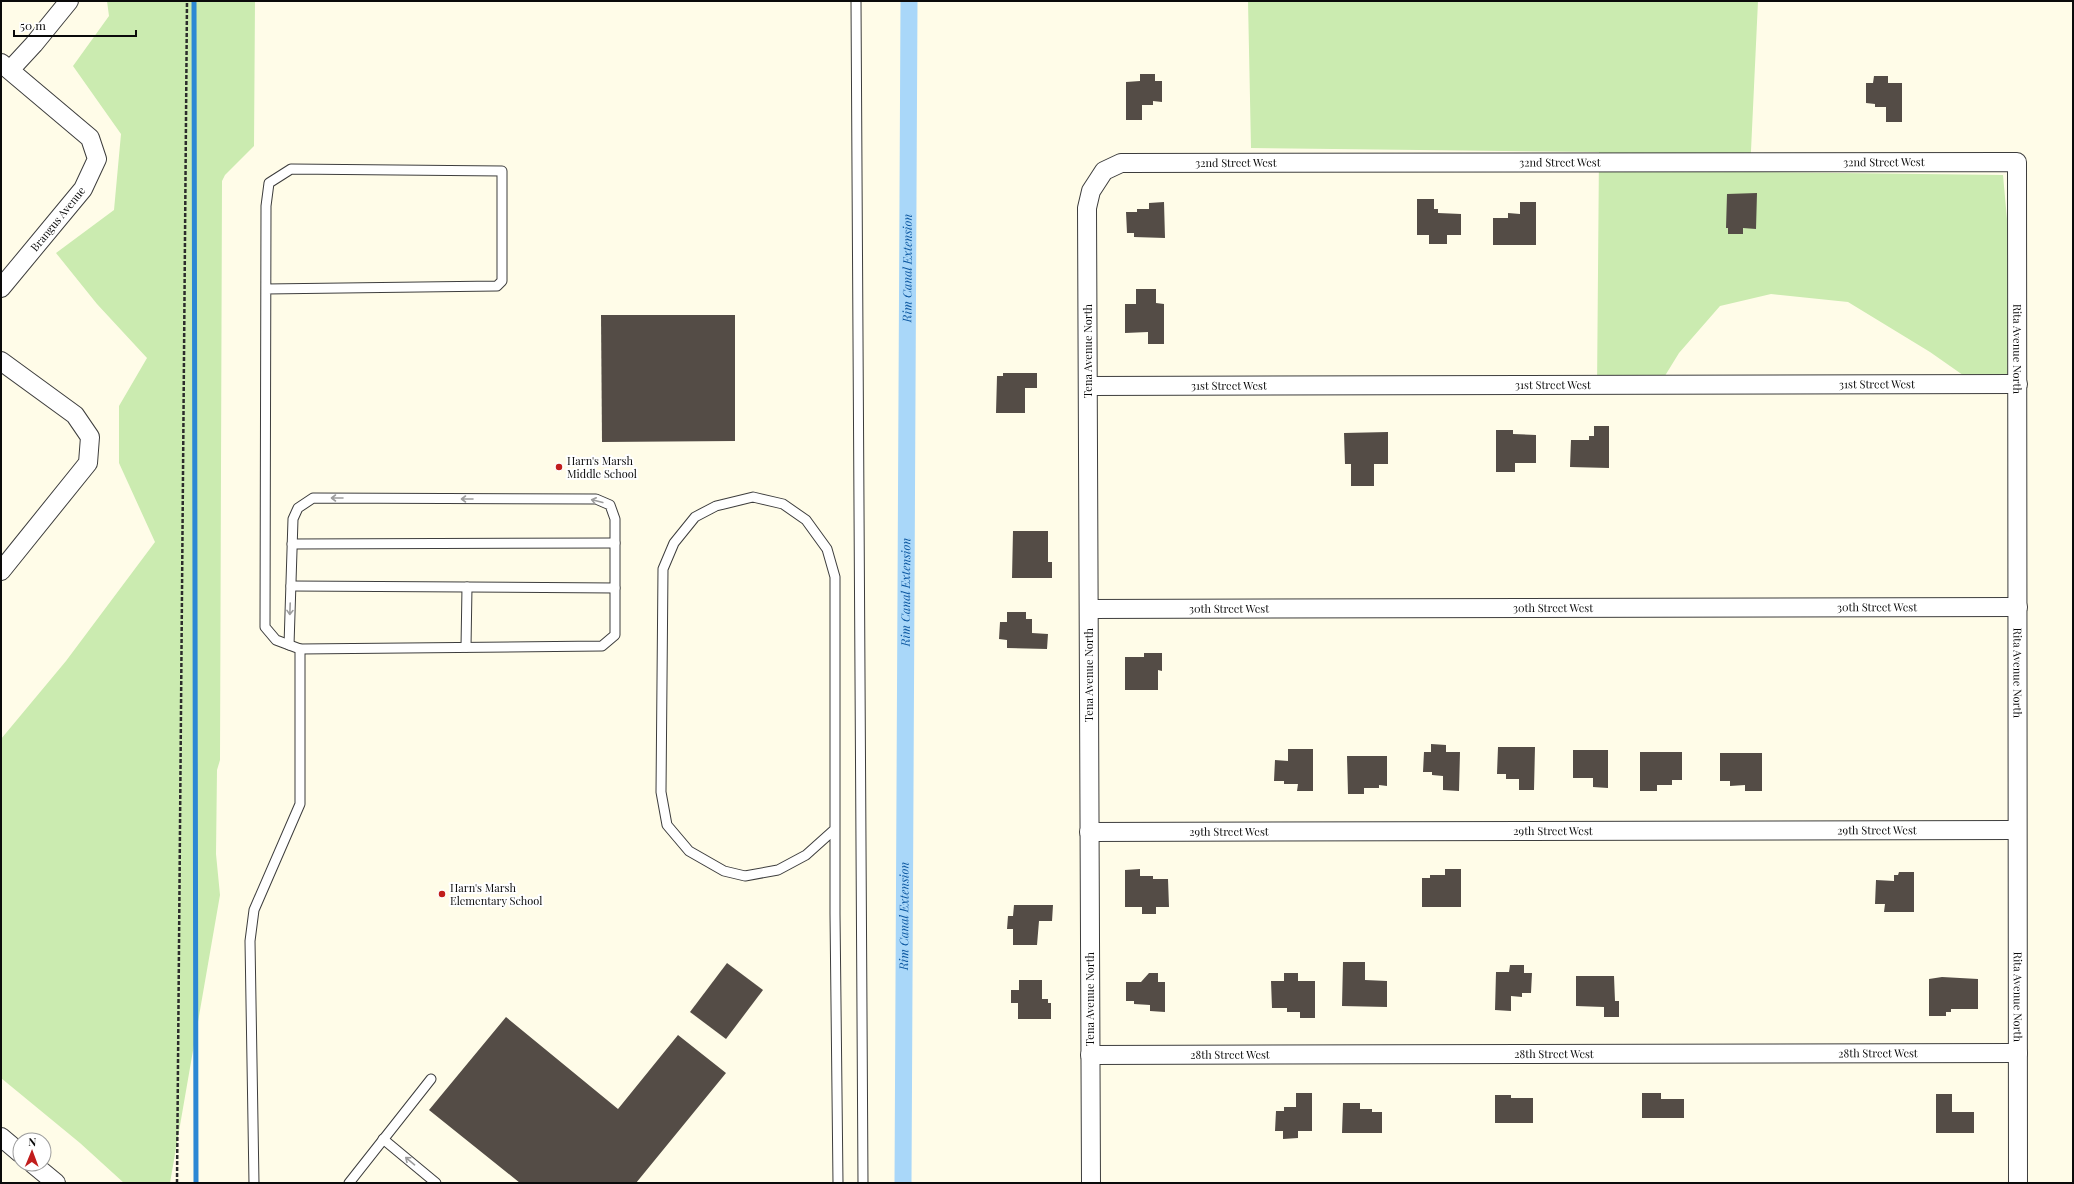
<svg xmlns="http://www.w3.org/2000/svg" width="2074" height="1184" font-family="'Playfair Display',serif">
<style>
.green{fill:#cbebb0}
.lines{fill:none;stroke-linecap:round;stroke-linejoin:round}
.stream{stroke:#2c88d4;stroke-width:5}
.canal{stroke:#a9d7f9;stroke-width:17}
.building{fill:#544c46}
.lane-casing{stroke:#3d3d3d;stroke-width:11}
.street-casing{stroke:#3d3d3d;stroke-width:20}
.path{stroke:#2c2c2c;stroke-width:2.5;stroke-dasharray:4 2;stroke-linecap:butt}
.lane{stroke:#fff;stroke-width:9}
.street{stroke:#fff;stroke-width:18}
.oneway{stroke:#9d9d9d}
.poi-dot{fill:#c11d1c;stroke:#fff;stroke-width:1.5}
.labels{text-anchor:middle;stroke-width:4;stroke-linejoin:round;paint-order:stroke}
.street-label{font-size:11px;fill:#0a0a0a;stroke:#fff}
.poi-label{font-size:11px;fill:#0a0a0a;stroke:#fff;text-anchor:start}
.water-label{font-size:12px;font-style:italic;fill:#0e59a2;stroke:#fff}
</style>
<rect width="100%" height="100%" fill="#fffce8"/>
<g class="green">
<path d="M107,1H255L254,146L225,175L222,181L220,760L217,770L216,854L220,895L170,1183H124L80,1143L1,1078V739L66,661L155,542L119,463V406L147,358L97,304L56,253L114,210L121,134L73,66L109,16Z"/>
<path d="M1248,1H1758L1750,172L2003,175L2019,352V387L1970,380L1930,352L1848,302L1771,294L1720,306L1679,353L1655,392L1597,391L1599,152L1251,148Z"/>
</g>
<g class="lines">
<path class="stream" d="M194,1L196,1183"/>
<path class="canal" id="s1" d="M903,1183L909,1"/>
</g>
<g class="building">
<path d="M1140,74H1155V81H1162V102L1153,101V105H1142V120H1126V82L1140,81Z"/>
<path d="M1874,76H1888V83H1902V122H1886V107H1875V104L1866,103V83H1873Z"/>
<path d="M1757,193L1756,229L1743,228V234H1728V228H1726L1727,194Z"/>
<path d="M1417,199H1434V209H1438V213L1461,214V235H1447V244H1429V235H1417Z"/>
<path d="M1164,202L1165,238L1134,237V233H1127L1126,212H1137V209H1149V203Z"/>
<path d="M1520,202H1536V245H1493V218H1508V213L1520,214Z"/>
<path d="M1136,289H1156V303L1164,304V344H1148V332L1125,333V304H1136Z"/>
<path d="M601,315H735V441L602,442Z"/>
<path d="M1003,373H1037V388H1025V413H996L997,376H1003Z"/>
<path d="M1594,426H1609V468L1570,467L1571,440H1589V436H1594Z"/>
<path d="M1496,430H1513V434L1536,435V463H1515V472H1496Z"/>
<path d="M1388,432V464H1374V486H1351V464H1345L1344,433Z"/>
<path d="M1013,531H1048V562H1052V578H1012Z"/>
<path d="M1007,612H1026V619H1032V633L1048,634L1047,649L1007,648V640L999,639L1000,622H1007Z"/>
<path d="M1144,653H1162V671L1158,670V690H1125V657H1144Z"/>
<path d="M1431,744L1446,745V752H1460L1459,791L1443,790V776L1432,775V772H1423L1424,752H1431Z"/>
<path d="M1498,747H1535L1534,790H1519V779H1506V774H1497Z"/>
<path d="M1288,749H1313V791H1297L1298,784H1284V781H1274L1275,760L1288,761Z"/>
<path d="M1573,750H1608V788L1593,787V778H1573Z"/>
<path d="M1640,752H1682V780H1672V785H1657V791H1640Z"/>
<path d="M1720,753H1762V791H1745V785L1730,786V781H1720Z"/>
<path d="M1347,756H1387V786L1379,785V788H1364V794H1348Z"/>
<path d="M1140,869V876H1153V879H1168L1169,907H1156V914H1142V907H1125V870Z"/>
<path d="M1445,869H1461V907H1422V878H1430V875H1445Z"/>
<path d="M1899,872H1914V912H1884L1885,904H1875L1876,880L1894,881V875H1898Z"/>
<path d="M1014,905H1053L1052,921H1039L1037,945H1013V929H1007L1008,916H1013Z"/>
<path d="M1343,962H1365V980L1387,981V1007L1342,1006Z"/>
<path d="M727,963L763,990L726,1039L690,1012Z"/>
<path d="M1510,965H1524V973H1532L1531,993H1522V997L1511,996V1011L1495,1010L1496,972H1509Z"/>
<path d="M1149,973H1158V982H1165V1012L1150,1011V1005L1134,1004V1001H1126V982H1141Z"/>
<path d="M1284,973H1298V981H1315V1018H1300V1012H1287V1008H1272L1271,981H1284Z"/>
<path d="M1576,976H1614L1615,1001H1619V1017H1604V1007L1576,1006Z"/>
<path d="M1942,977L1978,979V1009H1951V1012H1946V1016H1929V979Z"/>
<path d="M1019,980H1042V999H1048V1003H1051V1019H1018V1003H1011V990H1019Z"/>
<path d="M506,1017L618,1109L678,1035L726,1073L636,1183H520L429,1110Z"/>
<path d="M1296,1093H1312V1131H1298V1138L1283,1139V1131H1275L1276,1111H1284V1107H1296Z"/>
<path d="M1642,1093H1661V1099H1684V1118H1642Z"/>
<path d="M1936,1094H1952V1112H1974V1133H1936Z"/>
<path d="M1495,1095H1511V1098H1533V1123H1495Z"/>
<path d="M1343,1103H1360V1109H1372V1112H1382V1133H1342Z"/>
</g>
<g class="lines">
<defs>
<g id="lane">
<path d="M856,1L863,1183"/>
<path d="M292,544L615,543"/>
<path d="M291,586L615,588"/>
<path d="M289,645L293,519L298,508L313,498L596,499L610,505L615,519V635L602,646L300,649"/>
<path d="M466,647L467,587"/>
<path d="M835,829L806,855L778,870L745,876L724,871L689,851L667,825L661,792L663,569L674,543L695,517L716,506L753,497L783,504L806,520L827,549L835,577V914L838,1183"/>
<path d="M383,1139L436,1183"/>
<path d="M254,1183L250,941L254,910L300,804V649L276,640L265,627L266,206L269,183L291,169L502,171V281L497,286L266,289"/>
<path d="M349,1183L431,1079"/>
</g>
<g id="street">
<path d="M1,63L90,138L97,159L83,189L1,288"/>
<path d="M10,70L34,44L69,1"/>
<path d="M1,361L75,415L90,437L88,463L1,571"/>
<path id="s2" d="M1088,386L2018,384"/>
<path id="s3" d="M1089,609L2018,607"/>
<path id="s4" d="M1089,832L2017,830"/>
<path id="s5" d="M1090,1055L2018,1053"/>
<path d="M1,1137L20,1153"/>
<path d="M33,1164L56,1183"/>
<path id="s6" d="M1091,1183L1087,208L1091,191L1104,171L1121,163L2017,162L2018,1183"/>
</g>
</defs>
<use href="#lane" class="lane-casing"/>
<use href="#street" class="street-casing"/>
<path class="path" d="M177,1183L187,1"/>
<use href="#lane" class="lane"/>
<use href="#street" class="street"/>
</g>
<defs><path id="oneway-shaft" d="M-6 0H5M1.5-3L5.5 0L1.5 3" fill="none" stroke-width="1.6" stroke-linecap="round" stroke-linejoin="round"/></defs>
<g class="oneway">
<use href="#oneway-shaft" transform="translate(337 498) rotate(-180)"/>
<use href="#oneway-shaft" transform="translate(467 499) rotate(-180)"/>
<use href="#oneway-shaft" transform="translate(597 501) rotate(-166)"/>
<use href="#oneway-shaft" transform="translate(290 609) rotate(92)"/>
<use href="#oneway-shaft" transform="translate(410 1161) rotate(-140)"/>
</g>
<g class="poi-dot">
<circle cx="559" cy="467" r="4"/>
<circle cx="442" cy="894" r="4"/>
</g>
<g class="labels">
<g class="street-label">
<text dy="4" stroke="none"><textPath href="#s6" startOffset="1798">32nd Street West</textPath></text>
<text dy="4" stroke="none"><textPath href="#s6" startOffset="1150">32nd Street West</textPath></text>
<text dy="4" stroke="none"><textPath href="#s6" startOffset="1474">32nd Street West</textPath></text>
<text transform="translate(58 219) rotate(-51)" y="4">Brangus Avenue</text>
<text dy="4" stroke="none"><textPath href="#s6" startOffset="2118">Rita Avenue North</textPath></text>
<text transform="translate(1088 351) rotate(-90)" y="4">Tena Avenue North</text>
<text dy="4" stroke="none"><textPath href="#s2" startOffset="789">31st Street West</textPath></text>
<text dy="4" stroke="none"><textPath href="#s2" startOffset="465">31st Street West</textPath></text>
<text dy="4" stroke="none"><textPath href="#s2" startOffset="141">31st Street West</textPath></text>
<text dy="4" stroke="none"><textPath href="#s3" startOffset="788">30th Street West</textPath></text>
<text dy="4" stroke="none"><textPath href="#s3" startOffset="140">30th Street West</textPath></text>
<text dy="4" stroke="none"><textPath href="#s3" startOffset="464">30th Street West</textPath></text>
<text dy="4" stroke="none"><textPath href="#s6" startOffset="2442">Rita Avenue North</textPath></text>
<text transform="translate(1089 675) rotate(-90)" y="4">Tena Avenue North</text>
<text dy="4" stroke="none"><textPath href="#s4" startOffset="788">29th Street West</textPath></text>
<text dy="4" stroke="none"><textPath href="#s4" startOffset="464">29th Street West</textPath></text>
<text dy="4" stroke="none"><textPath href="#s4" startOffset="140">29th Street West</textPath></text>
<text dy="4" stroke="none"><textPath href="#s6" startOffset="2766">Rita Avenue North</textPath></text>
<text transform="translate(1090 999) rotate(-90)" y="4">Tena Avenue North</text>
<text dy="4" stroke="none"><textPath href="#s5" startOffset="464">28th Street West</textPath></text>
<text dy="4" stroke="none"><textPath href="#s5" startOffset="788">28th Street West</textPath></text>
<text dy="4" stroke="none"><textPath href="#s5" startOffset="140">28th Street West</textPath></text>
</g>
<g class="poi-label">
<text x="567" y="465">Harn's Marsh<tspan x="567" dy="13">Middle School</tspan></text>
<text x="450" y="892">Harn's Marsh<tspan x="450" dy="13">Elementary School</tspan></text>
</g>
<g class="water-label">
<text dy="4" stroke="none"><textPath href="#s1" startOffset="915">Rim Canal Extension</textPath></text>
<text dy="4" stroke="none"><textPath href="#s1" startOffset="591">Rim Canal Extension</textPath></text>
<text dy="4" stroke="none"><textPath href="#s1" startOffset="267">Rim Canal Extension</textPath></text>
</g>
</g>
<rect width="2074" height="1184" fill="none" stroke="#0a0a0a" stroke-width="4"/>
<g transform="translate(32 1152) rotate(1)"><circle r="19" fill="#ffffff" stroke="#9d9d9d"/>
<path d="M0-3L7 15L0 10L-7 15Z" fill="#c11d1c"/>
<text y="-6" font-size="11" font-weight="bold" text-anchor="middle" fill="#0a0a0a">N</text>
</g>
<path d="M14 30v6h122v-6" fill="none" stroke="#0a0a0a" stroke-width="2"/>
<text x="20" y="30" font-size="12" fill="#0a0a0a" stroke="#ffffff" stroke-width="3" paint-order="stroke">50 m</text>
</svg>
